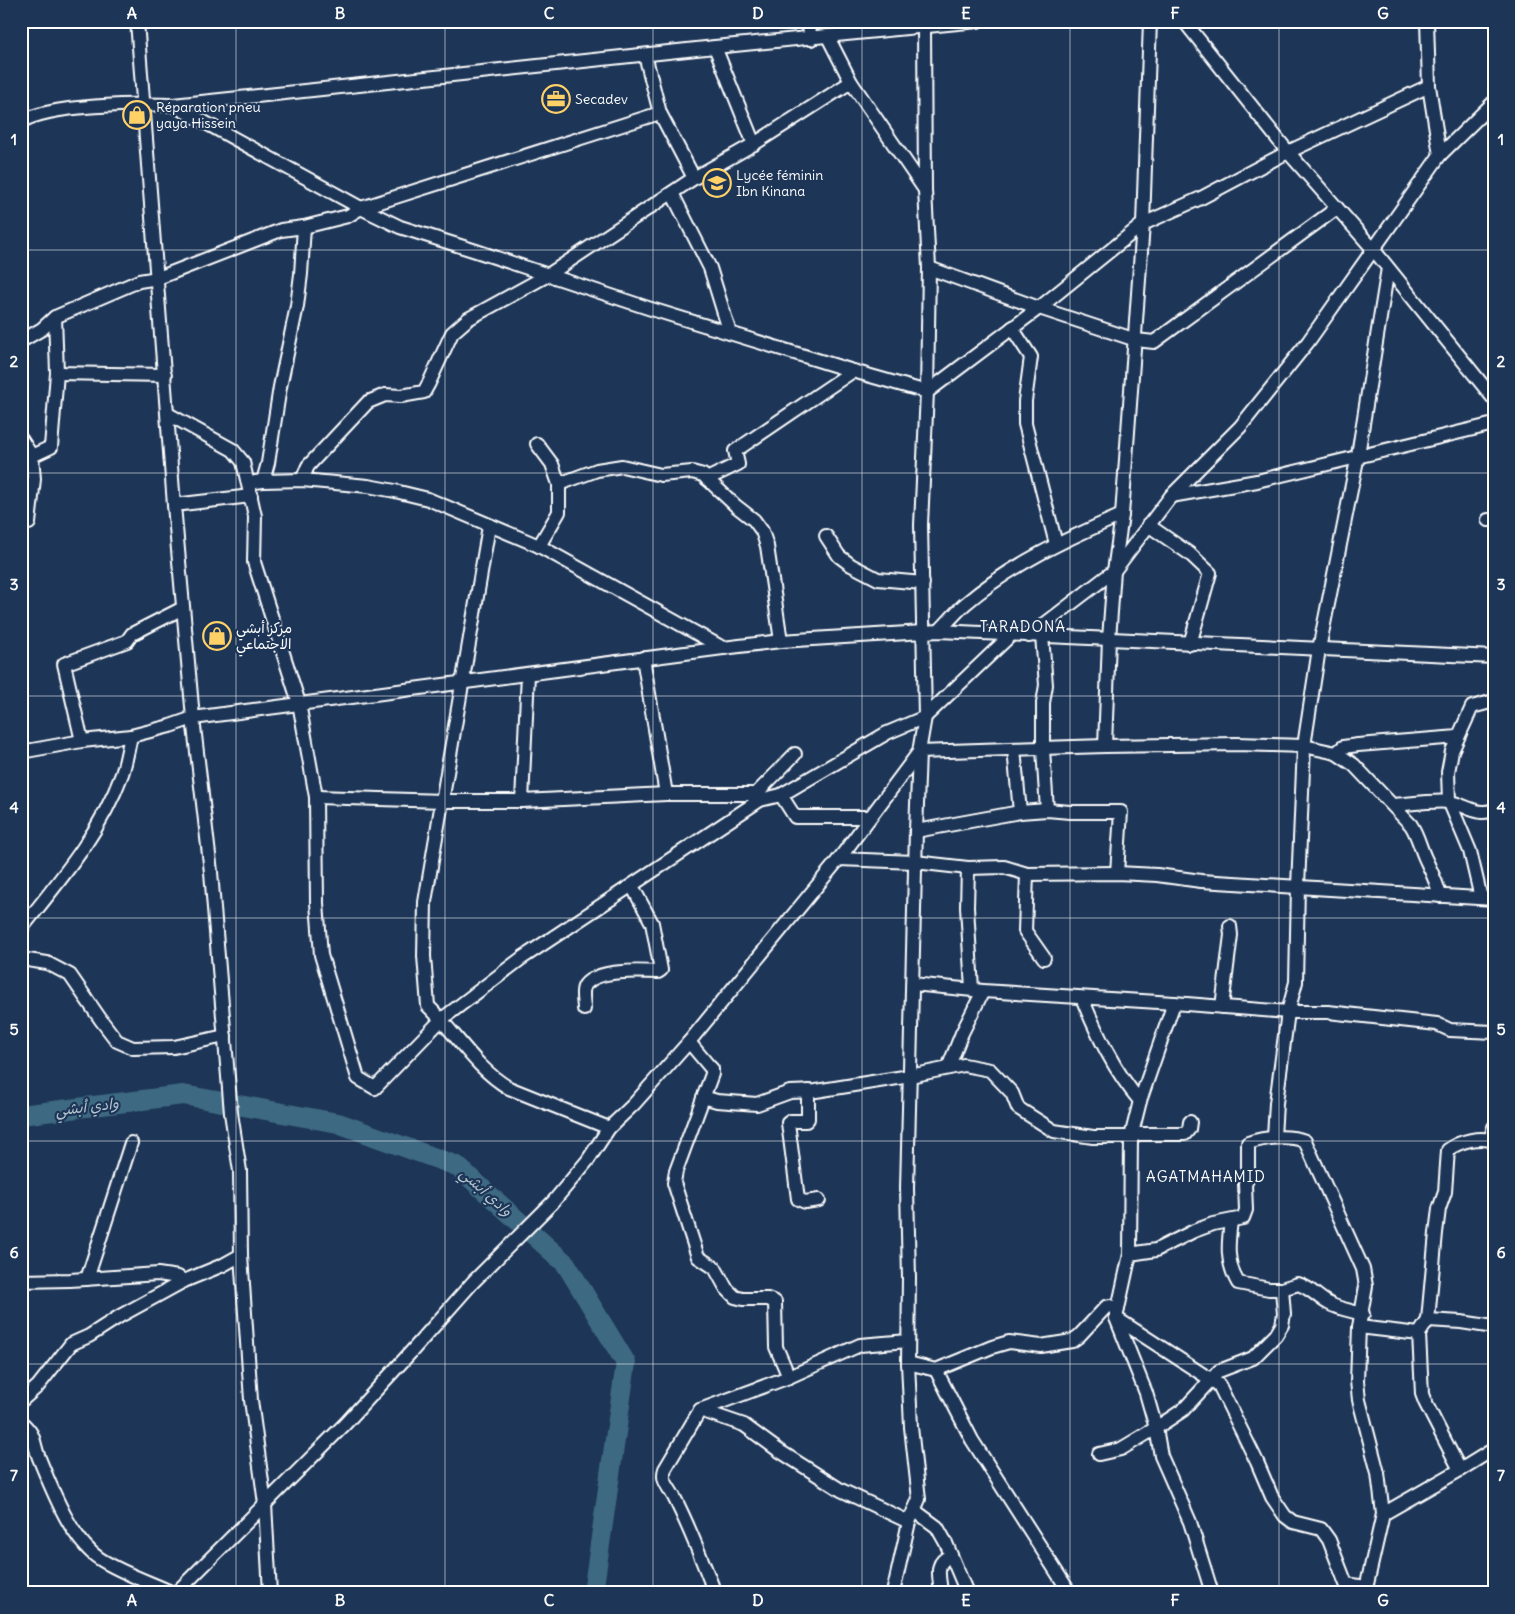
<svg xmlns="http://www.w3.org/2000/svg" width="1515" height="1614" font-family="Delius,'Playpen Sans Arabic',sans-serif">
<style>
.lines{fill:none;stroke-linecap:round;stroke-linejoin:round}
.river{stroke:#3d6982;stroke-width:20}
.minor-casing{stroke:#fff;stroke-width:16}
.minor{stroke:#1d3557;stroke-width:12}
.grid{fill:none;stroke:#fff;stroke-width:1;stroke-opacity:0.55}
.labels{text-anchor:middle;stroke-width:4.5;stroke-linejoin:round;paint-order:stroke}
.poi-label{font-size:14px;fill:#fff;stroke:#1d3557;text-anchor:start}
.neighbourhood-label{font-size:15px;letter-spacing:1px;fill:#fff;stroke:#1d3557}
.water-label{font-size:15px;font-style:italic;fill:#b1c3cd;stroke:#1d3557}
.neatline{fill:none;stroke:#fff;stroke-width:2}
.grid-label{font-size:16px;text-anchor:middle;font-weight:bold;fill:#fff}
</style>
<rect width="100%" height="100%" fill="#1d3557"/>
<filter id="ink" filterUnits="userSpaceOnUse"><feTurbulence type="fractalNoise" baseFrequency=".02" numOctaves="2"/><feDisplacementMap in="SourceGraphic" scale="10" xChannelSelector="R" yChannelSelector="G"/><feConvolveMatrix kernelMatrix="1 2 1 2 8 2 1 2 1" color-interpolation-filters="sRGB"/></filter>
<g filter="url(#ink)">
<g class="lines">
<path class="river" d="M21,1115L183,1095L338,1123L457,1166L566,1264L626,1363L593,1593"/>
<defs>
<g id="minor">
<path d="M137,21L174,505L193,718L723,648L781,641L923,632L939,631L1494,657"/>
<path d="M808,21L811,39"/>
<path d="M1184,21L1288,152L1373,249L1494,399"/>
<path d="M1427,21L1429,86L1440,155"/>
<path d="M828,37L851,82L925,190"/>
<path d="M715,47L754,144"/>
<path d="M173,105L715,47L978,21"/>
<path d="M660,113L694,178"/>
<path d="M21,122C49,104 139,104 173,105L361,208L400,227L476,251L648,308L853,371L927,392L1039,308L1143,224L1201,198L1288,152L1429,86"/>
<path d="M672,193L710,268L730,333"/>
<path d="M929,268L1039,308L1136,340L1154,342L1337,208"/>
<path d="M1012,328L1031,357L1025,401V424L1056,544"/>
<path d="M21,341L42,329L55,317L139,281L158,278L281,230L304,227L348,216L361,208L660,113L645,55"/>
<path d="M57,373L165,375"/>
<path d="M168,414L233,450L243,462L255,516L254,562L299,703L316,797L317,903L321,955L358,1078L375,1088L442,1019L522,958L760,800L781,795L887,733L925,717L1011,635"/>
<path d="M21,439L32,456L34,479L29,523"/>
<path d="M537,444L552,464L559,484V512L539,546"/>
<path d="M21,461L51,447L57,373L55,317"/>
<path d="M707,479L738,464L735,451L853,371"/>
<path d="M302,480L308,466L368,402L385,395L401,396L424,392L429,383L452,333L468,319L548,275L694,178L754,144L851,82"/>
<path d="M263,481L302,480L368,486L395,491L428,499L539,546L723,648"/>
<path d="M255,482L263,481L268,463L280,387L297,306L301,274L304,227"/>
<path d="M559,484L597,470L622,466L661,475L692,472L703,475L736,506L754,520L762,531L767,546L781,641"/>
<path d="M1171,496L1257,481L1494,424"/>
<path d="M174,505L251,496"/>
<path d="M1488,520H1494"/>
<path d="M1148,525L1190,554L1210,573L1190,644"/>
<path d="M489,526L425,902L424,956L428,1006C456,1033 475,1068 509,1088L609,1128"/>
<path d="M826,536L839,556L851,565L878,579L923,583"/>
<path d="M939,631C948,622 956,612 965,604C1012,564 1066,539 1122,515"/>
<path d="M1029,636L1114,571L1171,496L1240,427L1308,342L1440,155L1494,102"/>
<path d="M1042,636L1046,685L1043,703V749L1047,810"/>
<path d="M643,658L666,794"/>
<path d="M82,741L64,664L127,641L132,634L183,608"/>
<path d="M1105,746L1109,639L1114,571L1122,515L1143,224L1150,21"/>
<path d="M1014,749L1020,812"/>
<path d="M21,752L82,741L131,736L170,726L193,718L211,872L231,1113L240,1171L241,1255L251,1400L265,1504L270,1593"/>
<path d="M1336,753L1343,747L1358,745L1458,737"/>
<path d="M756,794L795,754"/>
<path d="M781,795L795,817H869"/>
<path d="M316,797L443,801H522L666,794H756L760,800"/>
<path d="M522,801L528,674"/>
<path d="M1394,805C1408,804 1437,800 1449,802C1465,804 1477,817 1494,810"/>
<path d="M916,831L1020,812L1047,810L1070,812H1121L1117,873"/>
<path d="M839,859L915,862L968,868L1004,867L1027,874L1117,873L1157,875L1201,881L1494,899"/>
<path d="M968,868L967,907L972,989"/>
<path d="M1027,874L1025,931L1044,958"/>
<path d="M1481,898L1470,851L1449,801L1448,772L1452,751L1472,707L1494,701"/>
<path d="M21,929C60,880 100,834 122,774C126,762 128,749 131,736"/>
<path d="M21,959L47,963L70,975L101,1020L117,1041L133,1048L174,1047L225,1036"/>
<path d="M913,984L983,991L1174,1003L1288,1012H1328L1437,1024L1450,1030L1494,1032"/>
<path d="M1082,998C1097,1034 1114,1071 1140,1101"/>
<path d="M1174,1003L1140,1101L1131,1137L1130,1254L1116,1318L1146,1393L1156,1428L1161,1456L1190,1522L1212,1593"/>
<path d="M1222,1007L1231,935L1230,926"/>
<path d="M584,1009C584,1002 581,991 585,985C597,969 640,971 658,972L661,970L652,923L632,886"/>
<path d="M689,1042L709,1066L712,1069V1074L676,1171L674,1183L698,1257L715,1268L726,1288L735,1297L743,1299H768L775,1302L776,1347L789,1377"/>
<path d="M948,1068L962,1033L983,991"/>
<path d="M808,1091V1119L806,1121H791L788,1123L798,1199L805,1202L819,1200"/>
<path d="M703,1097L717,1101L757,1104L790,1092L816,1091L910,1076L964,1065L990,1070L1012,1093L1018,1108L1054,1131L1093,1137H1131L1139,1134H1185L1189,1129L1190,1122"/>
<path d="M1274,1137L1276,1103L1283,1050L1288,1012L1296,982L1298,886L1304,746L1319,649L1358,455L1388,268"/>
<path d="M1490,1140L1494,1127"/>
<path d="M1231,1221C1228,1244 1226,1262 1238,1283L1269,1289H1282L1298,1284C1311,1288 1317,1297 1328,1303C1338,1309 1352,1311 1363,1314"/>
<path d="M1130,1254L1156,1250L1194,1231L1213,1224L1243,1218L1246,1210L1245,1184L1248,1178V1143C1266,1137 1288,1135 1305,1141L1363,1269L1366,1286L1359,1327L1357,1381L1359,1400L1378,1473L1383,1514L1365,1593"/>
<path d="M87,1279L131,1143"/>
<path d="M21,1281L70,1280L158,1274L178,1277L184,1281L223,1265L241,1255"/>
<path d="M1116,1318L1219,1385L1257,1462L1272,1497L1285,1516L1293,1522L1321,1529L1329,1540L1346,1584L1366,1587"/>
<path d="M1428,1320L1461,1322L1494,1327"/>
<path d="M1359,1327L1419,1334"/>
<path d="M908,1363L936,1370L992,1347L1009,1342L1041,1346L1072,1341L1079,1336L1106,1307L1110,1306L1118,1309"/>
<path d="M936,1370L972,1440L1070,1593"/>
<path d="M21,1401L38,1386L71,1344L89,1336L120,1316L184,1281"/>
<path d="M700,1410L744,1425L778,1450L841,1490L909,1522"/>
<path d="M21,1422C37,1436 32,1441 39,1458C52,1489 71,1540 100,1559C122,1573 149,1582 173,1593"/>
<path d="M1099,1454L1121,1449L1156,1428L1183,1410L1219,1371L1253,1358L1276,1335L1282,1325L1284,1314L1282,1289"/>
<path d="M1460,1470L1425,1402L1422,1394L1419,1334L1428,1320L1436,1233L1439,1209L1445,1192L1448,1150C1459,1141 1480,1136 1494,1141"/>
<path d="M914,1510L937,1527L946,1543L967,1593"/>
<path d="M1383,1514L1460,1470L1494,1449"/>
<path d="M176,1593L345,1424L411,1352L473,1282L553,1202L588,1160L609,1128L634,1104L689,1042L839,859L919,752L1105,746L1237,744L1304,746L1336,753L1354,765L1411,825C1418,836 1420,847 1425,858C1431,871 1437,882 1440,896"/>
<path d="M715,1593C702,1560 690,1528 674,1497C669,1487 661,1481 665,1469L700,1410L789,1377L860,1345L908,1341"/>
<path d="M893,1593L909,1522L919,1499L911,1427L908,1363L909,1278L907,1188L916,831L919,752L925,717L921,525L927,392L929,268L925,190L924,26"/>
<path d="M941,1593C940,1577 933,1562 951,1556"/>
</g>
</defs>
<use href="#minor" class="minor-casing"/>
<use href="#minor" class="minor"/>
</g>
</g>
<path class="grid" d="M236,21V1593M445,21V1593M653,21V1593M862,21V1593M1070,21V1593M1279,21V1593M21,250H1494M21,473H1494M21,696H1494M21,918H1494M21,1141H1494M21,1364H1494"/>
<defs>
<symbol id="office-ring" viewBox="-11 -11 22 22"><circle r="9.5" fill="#1d3557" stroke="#ffd166" stroke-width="1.5"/><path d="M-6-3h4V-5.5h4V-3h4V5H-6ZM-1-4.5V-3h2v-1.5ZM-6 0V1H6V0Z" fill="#ffd166"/></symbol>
<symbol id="shop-ring" viewBox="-11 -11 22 22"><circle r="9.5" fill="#1d3557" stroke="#ffd166" stroke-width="1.5"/><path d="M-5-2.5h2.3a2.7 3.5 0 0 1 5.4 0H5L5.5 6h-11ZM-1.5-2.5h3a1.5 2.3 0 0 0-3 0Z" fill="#ffd166"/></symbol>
<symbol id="school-ring" viewBox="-11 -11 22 22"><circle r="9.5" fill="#1d3557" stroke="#ffd166" stroke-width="1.5"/><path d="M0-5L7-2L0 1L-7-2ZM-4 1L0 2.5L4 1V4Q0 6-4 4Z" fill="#ffd166"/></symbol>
</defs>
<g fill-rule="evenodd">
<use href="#office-ring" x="540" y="83" width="32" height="32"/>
<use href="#shop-ring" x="121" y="99" width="32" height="32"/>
<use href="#school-ring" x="701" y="167" width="32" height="32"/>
<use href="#shop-ring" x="201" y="620" width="32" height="32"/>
</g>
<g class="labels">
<g class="poi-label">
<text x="575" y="104">Secadev</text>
<text x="156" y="112">Réparation pneu<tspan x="156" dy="16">yaya Hissein</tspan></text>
<text x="736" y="180">Lycée féminin<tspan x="736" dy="16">Ibn Kinana</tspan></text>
<text x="236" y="633">مركز أبشي<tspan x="236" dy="16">الاجتماعي</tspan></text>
</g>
<g class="neighbourhood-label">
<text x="1023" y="632">TARADONA</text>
<text x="1206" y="1182">AGATMAHAMID</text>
</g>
<g class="water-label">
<text transform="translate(87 1107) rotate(-7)" y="5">وادي أبشي</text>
<text transform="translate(486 1192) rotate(42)" y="5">وادي أبشي</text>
</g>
</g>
<rect width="1515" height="1614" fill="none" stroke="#1d3557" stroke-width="55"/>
<rect x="28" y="28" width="1460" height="1558" class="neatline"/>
<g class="grid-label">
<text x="132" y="19">A</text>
<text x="340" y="19">B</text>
<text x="549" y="19">C</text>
<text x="758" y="19">D</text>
<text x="966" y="19">E</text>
<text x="1175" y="19">F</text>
<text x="1383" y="19">G</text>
<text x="14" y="145">1</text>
<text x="1501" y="145">1</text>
<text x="14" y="367">2</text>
<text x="1501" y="367">2</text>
<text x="14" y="590">3</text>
<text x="1501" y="590">3</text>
<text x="14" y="813">4</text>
<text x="1501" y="813">4</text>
<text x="14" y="1035">5</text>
<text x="1501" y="1035">5</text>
<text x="14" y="1258">6</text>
<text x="1501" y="1258">6</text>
<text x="14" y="1481">7</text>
<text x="1501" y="1481">7</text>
<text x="132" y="1606">A</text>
<text x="340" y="1606">B</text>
<text x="549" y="1606">C</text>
<text x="758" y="1606">D</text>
<text x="966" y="1606">E</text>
<text x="1175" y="1606">F</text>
<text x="1383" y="1606">G</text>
</g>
</svg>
